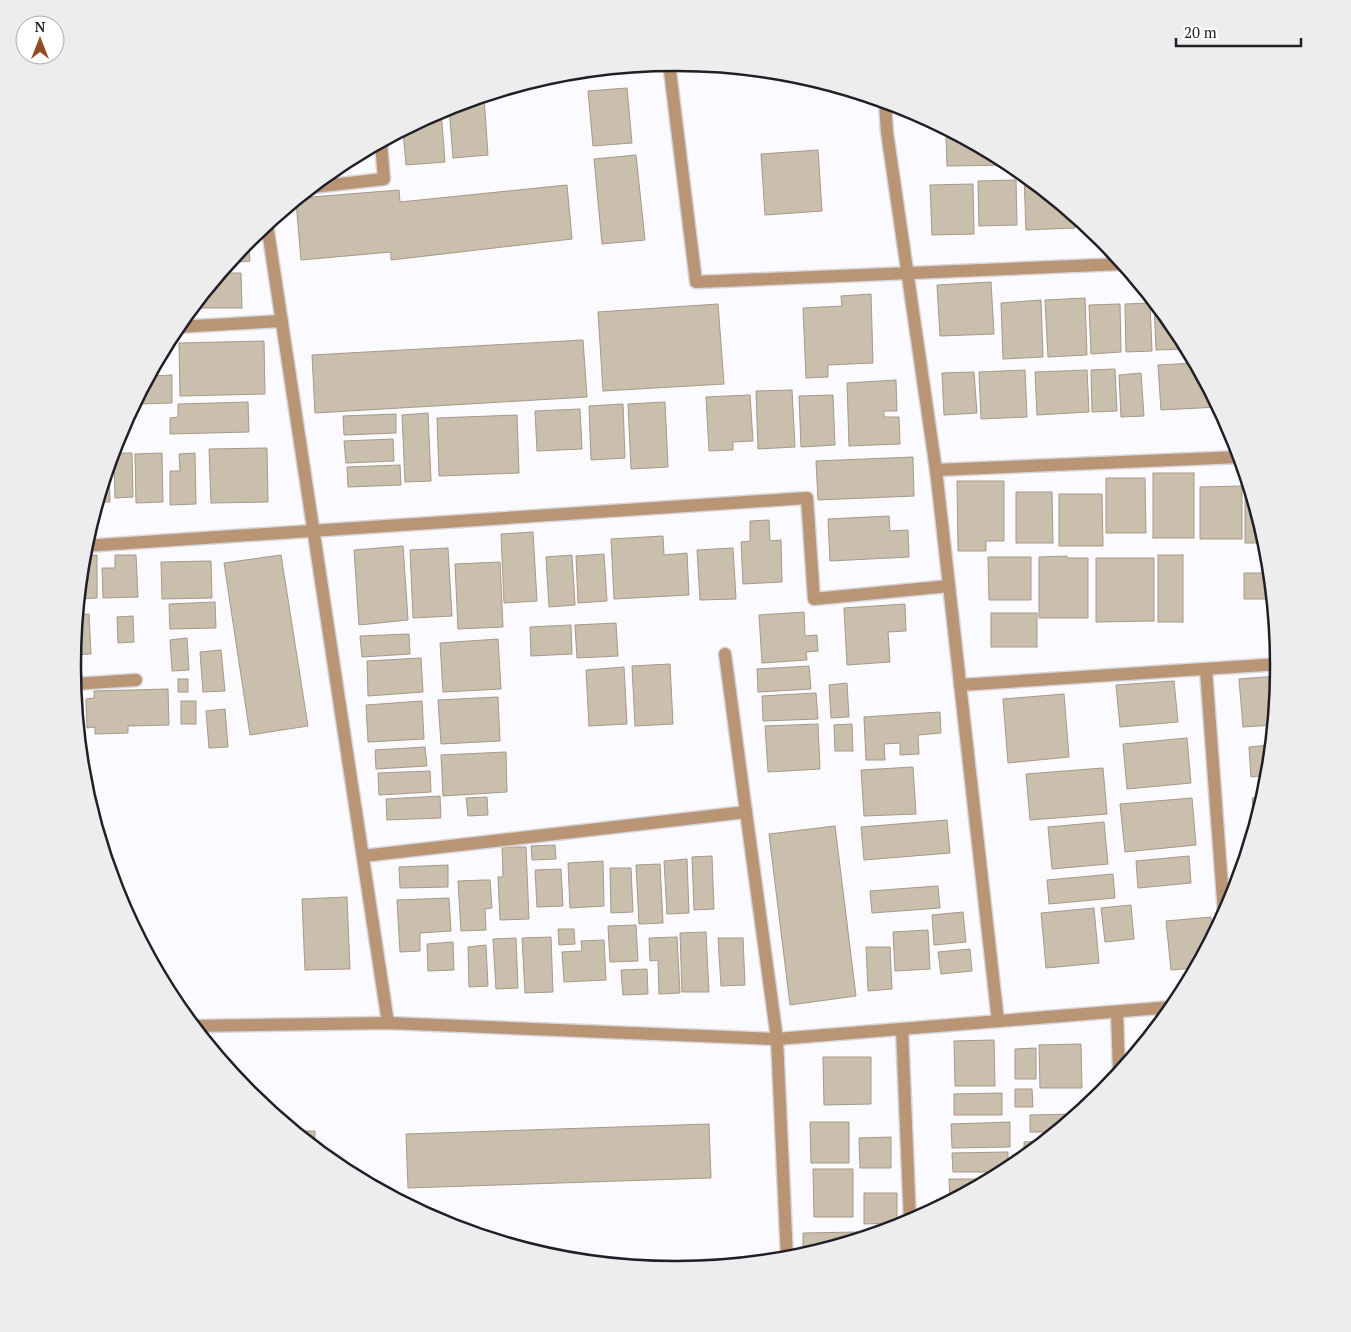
<svg xmlns="http://www.w3.org/2000/svg" width="1351" height="1332" font-family="'PT Serif',serif">
<style>
.building{fill:#cabeac;stroke:#a59988}
.lines{fill:none;stroke-linecap:round;stroke-linejoin:round}
.lane-casing{stroke:#d8d7dc;stroke-width:15}
.street-casing{stroke:#d8d7dc;stroke-width:15}
.lane{stroke:#b99576;stroke-width:12}
.street{stroke:#b99576;stroke-width:12}
.rim{fill:none;stroke:#201e26;stroke-width:2.5}
</style>
<rect width="100%" height="100%" fill="#fbfaff"/>
<g class="building">
<path d="M627,88L632,143L593,146L588,91Z"/>
<path d="M484,97L488,155L453,158L449,107Z"/>
<path d="M441,110L445,162L406,165L403,131Z"/>
<path d="M946,135H956L1011,165L947,166Z"/>
<path d="M818,150L822,211L765,215L761,154Z"/>
<path d="M636,155L645,240L602,244L594,159Z"/>
<path d="M1024,175L1075,217V228L1026,230Z"/>
<path d="M1016,180L1017,225L979,226L978,181Z"/>
<path d="M973,184L974,234L932,235L930,185Z"/>
<path d="M567,185L572,239L391,260V252L301,260L296,201L299,198L399,190L400,202Z"/>
<path d="M248,240L250,261L230,263Z"/>
<path d="M221,273H241L242,308H196V303Z"/>
<path d="M991,282L994,334L940,336L937,285Z"/>
<path d="M871,294L873,363L828,365V377L806,378L803,308L842,306L841,296Z"/>
<path d="M1085,298L1087,355L1048,357L1045,300Z"/>
<path d="M1041,300L1043,357L1003,359L1001,303Z"/>
<path d="M1150,303L1152,351L1126,352L1125,304Z"/>
<path d="M1154,303L1177,331L1185,349L1156,350Z"/>
<path d="M718,304L724,384L603,391L598,312Z"/>
<path d="M1120,304L1121,352L1091,354L1089,305Z"/>
<path d="M583,340L587,397L315,413L312,355Z"/>
<path d="M264,341L265,394L180,396L179,343Z"/>
<path d="M1195,363L1218,407L1161,410L1158,365Z"/>
<path d="M1115,369L1117,411L1092,412L1091,370Z"/>
<path d="M1025,370L1027,417L981,419L979,372Z"/>
<path d="M1087,370L1089,412L1037,415L1035,372Z"/>
<path d="M974,372L977,413L944,415L942,373Z"/>
<path d="M1141,373L1144,416L1121,417L1119,375Z"/>
<path d="M172,375V403L135,404L150,376Z"/>
<path d="M896,380L897,411H884V417H899L900,444L849,446L847,383Z"/>
<path d="M792,390L795,447L758,449L756,391Z"/>
<path d="M750,395L753,441L733,442V450L709,451L706,397Z"/>
<path d="M833,395L835,445L801,447L799,396Z"/>
<path d="M248,402L249,432L170,434V418L178,417V404Z"/>
<path d="M665,402L668,467L631,469L628,404Z"/>
<path d="M623,404L625,458L591,460L589,406Z"/>
<path d="M580,409L582,449L537,451L535,411Z"/>
<path d="M428,413L431,481L405,482L402,415Z"/>
<path d="M396,414V433L344,435L343,416Z"/>
<path d="M517,415L519,473L439,476L437,418Z"/>
<path d="M393,439L394,461L346,463L344,441Z"/>
<path d="M267,448L268,502L211,503L209,449Z"/>
<path d="M114,453H132L133,497L115,498Z"/>
<path d="M162,453L163,502L136,503L135,454Z"/>
<path d="M195,453L196,504L170,505V471H180L179,454Z"/>
<path d="M913,457L914,496L818,500L816,461Z"/>
<path d="M109,464L110,502H98Z"/>
<path d="M400,465L401,485L348,487L347,467Z"/>
<rect x="1153" y="473" width="41" height="65"/>
<path d="M1106,478H1145L1146,533H1106Z"/>
<path d="M957,481H1004V541H986V551H958Z"/>
<path d="M1245,483H1248L1266,543H1245Z"/>
<path d="M1242,486V539H1200V487Z"/>
<path d="M1016,492H1052L1053,543H1016Z"/>
<path d="M1059,494H1102L1103,546H1059Z"/>
<path d="M889,516L890,531L908,530L909,557L830,561L828,519Z"/>
<path d="M769,520L770,541L781,540L782,582L743,584L741,542L750,541V521Z"/>
<path d="M533,532L537,601L504,603L501,534Z"/>
<path d="M663,536L664,555L687,553L689,595L614,599L611,539Z"/>
<path d="M403,546L408,620L359,625L354,550Z"/>
<path d="M448,548L452,616L413,618L410,550Z"/>
<path d="M733,548L736,599L700,600L697,550Z"/>
<path d="M604,554L607,601L578,603L576,556Z"/>
<path d="M97,555V598L79,599L83,556Z"/>
<path d="M115,555H136L138,597L103,598L102,568H115Z"/>
<path d="M281,555L308,726L250,735L224,563Z"/>
<path d="M572,555L575,605L549,607L546,557Z"/>
<rect x="1158" y="555" width="25" height="67"/>
<path d="M1067,556V558H1088V618H1039V557Z"/>
<path d="M988,557H1031V600H989Z"/>
<path d="M1096,558H1154V621L1096,622Z"/>
<path d="M211,561L212,598L162,599L161,562Z"/>
<path d="M500,562L503,627L458,629L455,564Z"/>
<path d="M1244,573H1270L1272,599H1244Z"/>
<path d="M215,602L216,628L170,629L169,604Z"/>
<path d="M905,604L906,631L888,632L890,662L847,665L844,608Z"/>
<path d="M804,612L805,636L817,635L818,651L806,652L807,660L762,663L759,615Z"/>
<rect x="991" y="613" width="46" height="34"/>
<path d="M89,614L91,654L73,655L77,615Z"/>
<path d="M133,616L134,642L118,643L117,617Z"/>
<path d="M616,623L618,656L577,658L575,625Z"/>
<path d="M571,625L572,654L531,656L530,627Z"/>
<path d="M409,634L410,654L362,657L360,636Z"/>
<path d="M187,638L189,670L172,671L170,640Z"/>
<path d="M498,639L501,689L443,692L440,643Z"/>
<path d="M221,650L225,691L203,692L200,652Z"/>
<path d="M421,658L423,692L368,696L367,661Z"/>
<path d="M670,664L673,724L635,726L632,666Z"/>
<path d="M809,666L811,689L758,692L757,669Z"/>
<path d="M624,667L627,724L589,726L586,670Z"/>
<path d="M1278,676L1273,725L1243,727L1239,679Z"/>
<rect x="178" y="679" width="10" height="13"/>
<path d="M1174,681L1178,722L1120,727L1116,685Z"/>
<path d="M847,683L849,717L831,718L829,685Z"/>
<path d="M168,689L169,725L128,726V733L95,734V727L87,728L86,699L94,698V691Z"/>
<path d="M816,693L818,719L763,721L762,696Z"/>
<path d="M1064,694L1069,757L1008,763L1003,699Z"/>
<path d="M498,697L500,741L441,744L438,700Z"/>
<rect x="181" y="701" width="15" height="23"/>
<path d="M422,701L424,739L368,742L366,705Z"/>
<path d="M225,709L228,747L209,748L206,711Z"/>
<path d="M940,712L941,733L918,735L919,754L900,755V743L884,744L885,760H866L864,717Z"/>
<path d="M818,724L820,769L768,772L765,726Z"/>
<path d="M852,724L853,751H835L834,725Z"/>
<path d="M1187,738L1191,783L1127,789L1123,744Z"/>
<path d="M1271,745L1268,775L1251,777L1249,747Z"/>
<path d="M425,747L427,766L376,769L375,750Z"/>
<path d="M506,752L507,792L443,796L441,755Z"/>
<path d="M913,767L916,814L864,816L861,770Z"/>
<path d="M1103,768L1107,814L1030,820L1026,774Z"/>
<path d="M430,771L431,792L379,795L378,773Z"/>
<path d="M440,796L441,818L387,820L386,799Z"/>
<path d="M487,797L488,815L468,816L466,798Z"/>
<path d="M1264,797L1255,824L1252,798Z"/>
<path d="M1192,798L1196,845L1125,852L1120,804Z"/>
<path d="M947,820L950,853L864,860L861,827Z"/>
<path d="M1104,822L1108,864L1052,869L1048,827Z"/>
<path d="M835,826L856,996L790,1005L769,834Z"/>
<path d="M555,845L556,859L532,860L531,846Z"/>
<path d="M502,847H526L529,919L500,920L498,877H503Z"/>
<path d="M712,856L714,909L694,910L692,857Z"/>
<path d="M1189,856L1191,883L1138,888L1136,861Z"/>
<path d="M687,859L689,913L667,914L664,861Z"/>
<path d="M603,861L604,906L570,908L568,863Z"/>
<path d="M660,864L663,923L639,924L636,865Z"/>
<path d="M448,865V887L400,888L399,867Z"/>
<path d="M610,868H631L633,912L611,913Z"/>
<path d="M561,869L563,906L537,907L535,870Z"/>
<path d="M1113,874L1115,898L1049,904L1047,880Z"/>
<path d="M484,880H490L492,908L485,909L486,930L461,931L458,881Z"/>
<path d="M938,886L940,908L872,913L870,891Z"/>
<path d="M347,897L350,969L305,970L302,899Z"/>
<path d="M449,898L451,931L420,933V951L400,952L397,900Z"/>
<path d="M1131,905L1134,939L1105,942L1101,908Z"/>
<path d="M1094,908L1099,963L1046,968L1041,913Z"/>
<path d="M963,912L966,942L934,945L932,915Z"/>
<path d="M1211,917L1213,935L1195,968L1171,970L1166,921Z"/>
<path d="M636,925L638,961L610,962L608,926Z"/>
<path d="M558,929H574L575,944L559,945Z"/>
<path d="M928,930L930,969L895,971L893,932Z"/>
<path d="M706,932L709,992H682L680,933Z"/>
<path d="M551,937L553,992L525,993L522,938Z"/>
<path d="M677,937L680,993L659,994L658,960L650,961L649,938Z"/>
<path d="M516,938L518,988L496,989L493,939Z"/>
<path d="M718,938H743L745,985L721,986Z"/>
<path d="M604,940L606,980L564,982L562,952L582,951L581,941Z"/>
<path d="M453,942L454,970L428,971L427,944Z"/>
<path d="M486,945L488,986L469,987L468,947Z"/>
<path d="M866,947H890L892,989L868,991Z"/>
<path d="M970,949L972,971L941,974L938,952Z"/>
<path d="M647,969L648,994L623,995L621,970Z"/>
<path d="M994,1040L995,1086H955L954,1041Z"/>
<path d="M1081,1044L1082,1088H1040L1039,1045Z"/>
<path d="M1036,1048V1079H1015V1049Z"/>
<path d="M823,1057H871V1104L824,1105Z"/>
<path d="M1015,1089H1032L1033,1107H1015Z"/>
<path d="M1002,1093V1115H954V1094Z"/>
<path d="M1077,1114L1055,1132H1030V1115Z"/>
<path d="M810,1122H849V1163H811Z"/>
<path d="M1010,1122V1147L952,1148L951,1124Z"/>
<path d="M709,1124L711,1178L408,1188L406,1134Z"/>
<path d="M296,1131H315V1148Z"/>
<path d="M891,1137V1168H860L859,1138Z"/>
<path d="M1043,1141L1024,1157V1142Z"/>
<path d="M1008,1152V1169L1004,1172H953L952,1153Z"/>
<path d="M813,1169H853V1217H814Z"/>
<path d="M949,1179H991L950,1200Z"/>
<path d="M864,1193H897V1223L864,1224Z"/>
<path d="M860,1232V1238L803,1255V1233Z"/>
</g>
<g class="lines">
<defs>
<g id="lane">
<path d="M313,187L384,179L381,143"/>
<path d="M177,327L282,321"/>
<path d="M725,654L746,812"/>
<path d="M74,684L136,680"/>
<path d="M1117,1012L1119,1073"/>
<path d="M902,1029L910,1222"/>
</g>
<g id="street">
<path d="M669,63L696,282L1122,264"/>
<path d="M885,102L887,132L936,470L998,1021"/>
<path d="M267,224L388,1023"/>
<path d="M936,470L1240,457"/>
<path d="M84,546L807,498L814,599L949,586"/>
<path d="M1206,670L1224,913"/>
<path d="M960,685L1279,664"/>
<path d="M363,856L746,812L777,1039L787,1259"/>
<path d="M194,1026L388,1023L777,1039L1172,1007"/>
</g>
</defs>
<use href="#lane" class="lane-casing"/>
<use href="#street" class="street-casing"/>
<use href="#lane" class="lane"/>
<use href="#street" class="street"/>
</g>
<path d="M0 0H1351V1332H0ZM675 71H676A594 594 0 0 1 1270 665V667A594 594 0 0 1 676 1261H675A594 594 0 0 1 81 667V665A594 594 0 0 1 675 71Z" fill="#ededee" fill-rule="evenodd"/>
<path class="rim" d="M675 71H676A594 594 0 0 1 1270 665V667A594 594 0 0 1 676 1261H675A594 594 0 0 1 81 667V665A594 594 0 0 1 675 71Z"/>
<g transform="translate(40 40)"><circle r="24" fill="#ffffff" stroke="#a6a5a8"/>
<path d="M0-4L9 19L0 12L-9 19Z" fill="#914b24"/>
<text y="-8" font-size="14" font-weight="bold" text-anchor="middle" fill="#201e26">N</text>
</g>
<path d="M1176 38v8h125v-8" fill="none" stroke="#201e26" stroke-width="2.5"/>
<text x="1184" y="38" font-size="15" fill="#201e26" stroke="#ffffff" stroke-width="4" paint-order="stroke">20 m</text>
</svg>
